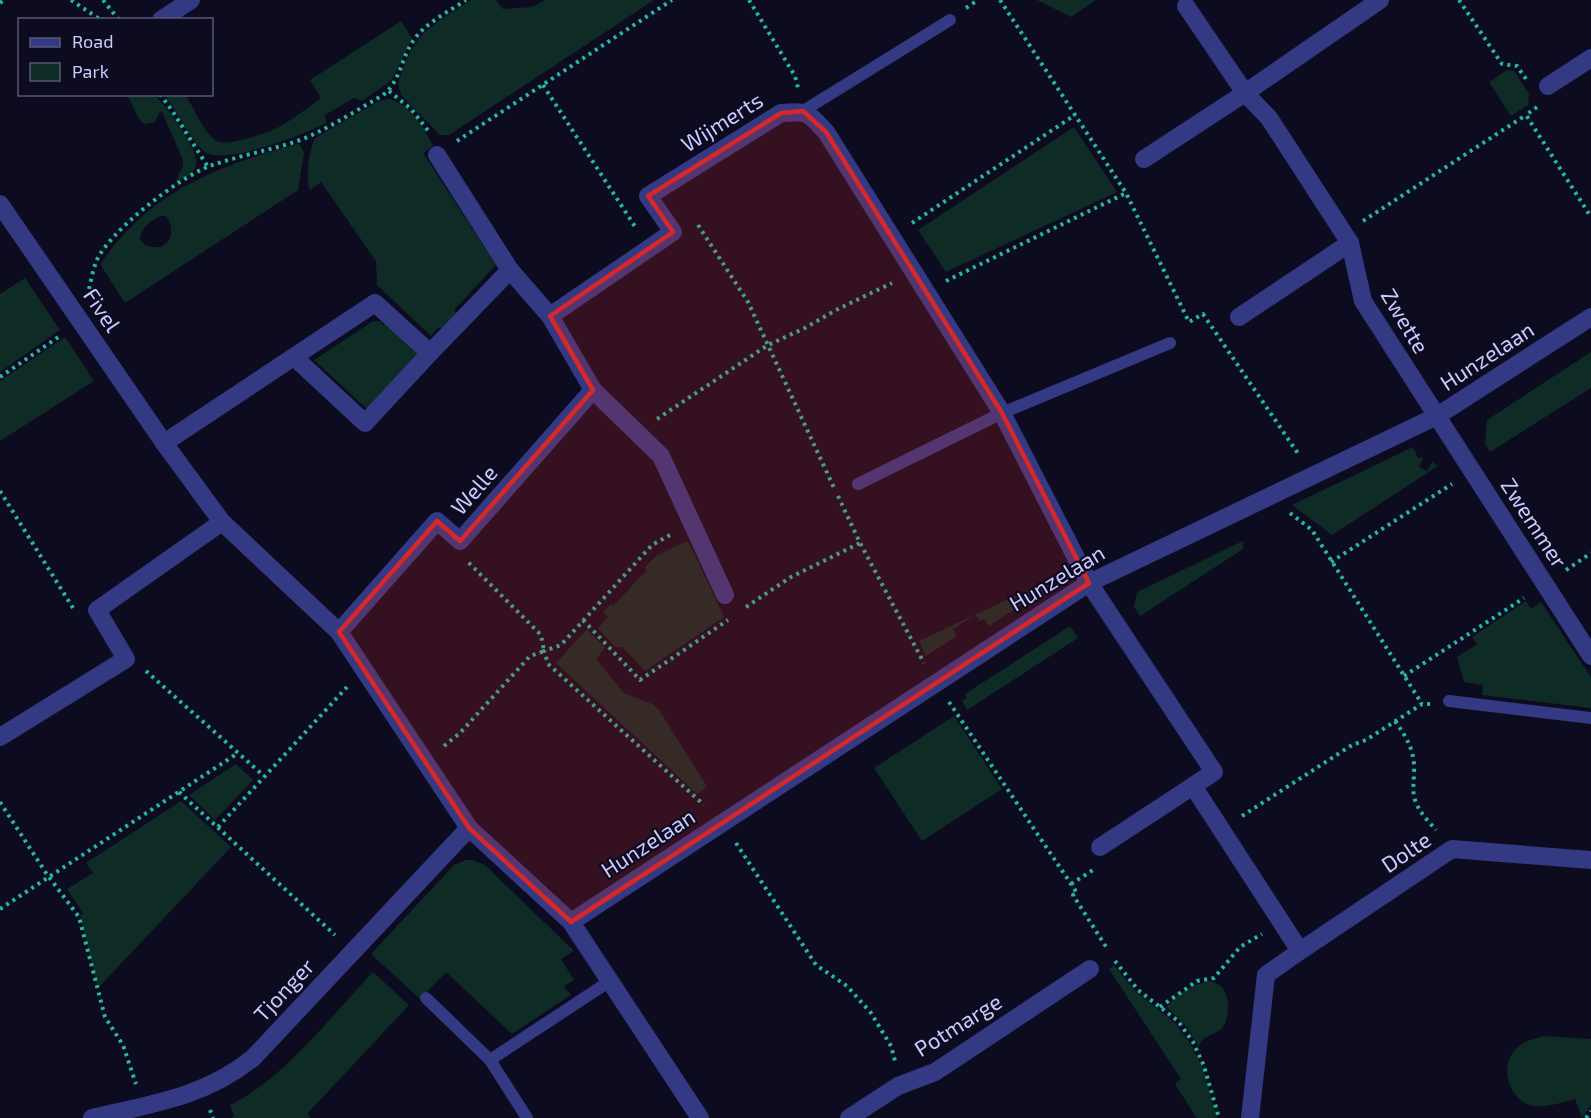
<svg xmlns="http://www.w3.org/2000/svg" width="1591" height="1118" font-family="'Exo 2',sans-serif">
<style>
.green{fill:#0e2b26;fill-rule:evenodd}
.lines{fill:none;stroke-linecap:round;stroke-linejoin:round}
.path{stroke:#25b89f;stroke-width:4;stroke-dasharray:3 4.5;stroke-linecap:butt}
.lane{stroke:#333982;stroke-width:12}
.street{stroke:#333982;stroke-width:18}
.marked{fill:#d62828;fill-opacity:0.2;stroke:#d62828;stroke-width:4.5;stroke-linejoin:round}
.labels{text-anchor:middle;stroke-width:4.5;stroke-linejoin:round;paint-order:stroke}
.street-label{font-size:22px;fill:#cbcaff;stroke:#0d0b20}
</style>
<rect width="100%" height="100%" fill="#0d0b20"/>
<g class="green">
<path d="M471,0H496L503,9L532,7L545,0H654L449,135H440L401,95L398,84C402,70 407,56 415,44C427,25 453,13 471,0Z"/>
<path d="M1037,0H1096L1071,17Z"/>
<path d="M401,21L412,38L392,80L362,101L354,98L325,115L326,123C305,134 225,166 205,152C192,143 176,109 164,95H185C195,109 202,130 216,141C226,147 268,133 279,127C293,119 307,108 321,98L310,80Z"/>
<path d="M1507,70L1514,71L1529,94L1528,105L1511,116L1489,82Z"/>
<path d="M126,95H155C166,107 200,149 196,165C194,175 183,178 175,183L183,166V160L162,112L159,113L155,122L144,124C134,115 134,104 126,95Z"/>
<path d="M388,99C408,102 425,128 433,146L423,153L496,265L454,310L457,313L445,331L439,327L431,336L377,285L376,261L321,182L310,190C305,180 309,149 315,138L379,101Z"/>
<path d="M1074,127L1117,192L946,272L918,230Z"/>
<path d="M297,144L300,145L304,153L298,190L125,303L102,267L101,263C150,191 218,166 297,144ZM160,216H166C172,223 174,238 165,244C160,249 151,247 145,245L140,239C141,227 150,222 160,216Z"/>
<path d="M25,278L60,330L0,372V294Z"/>
<path d="M373,321H380L383,325L387,322L420,353L367,409L314,360Z"/>
<path d="M65,337L94,381L0,441V381Z"/>
<path d="M1591,352V388L1490,452L1485,443L1487,420Z"/>
<path d="M1413,447L1418,458L1423,457L1419,467L1427,471L1432,462L1438,466L1332,535L1292,505Z"/>
<path d="M688,541L724,617L645,671L622,647H615L598,628L608,617L603,612L611,604L613,606L647,570L645,567L657,555Z"/>
<path d="M1243,541V549L1140,616L1134,607L1137,592Z"/>
<path d="M1045,582L1049,587L989,626L984,619L980,621L975,615L953,629L957,636L926,656L919,641Z"/>
<path d="M1526,601L1531,609L1541,602L1589,674L1591,678V708L1482,695L1483,685L1464,682L1457,657L1477,644L1472,637Z"/>
<path d="M1070,626L1078,638L967,710L962,701L967,698L965,694Z"/>
<path d="M587,629L605,648L596,659L624,693L652,704L659,710L707,787L697,794L556,663Z"/>
<path d="M954,716L1002,789L922,841L874,768Z"/>
<path d="M236,764L253,780L215,820L189,795Z"/>
<path d="M181,801L231,847L98,988L80,915L83,913L67,889L93,873L86,863Z"/>
<path d="M466,860H473L485,865L574,951L561,959L574,980L564,986L571,995L512,1034L446,972L420,999L371,954L454,865Z"/>
<path d="M1114,965L1136,992L1175,1023L1191,1045L1203,1069L1217,1118H1197L1175,1084L1181,1079L1109,969Z"/>
<path d="M373,972L409,1005L308,1113L310,1118H231L234,1116L230,1105C283,1080 332,1015 373,972Z"/>
<path d="M1209,981C1212,982 1215,982 1218,984C1231,992 1231,1019 1221,1029C1213,1036 1202,1035 1199,1047L1185,1025L1167,1007C1177,993 1192,985 1209,981Z"/>
<path d="M1544,1036L1591,1039V1105L1582,1118L1575,1099C1563,1102 1546,1108 1534,1106C1509,1102 1499,1067 1515,1050C1522,1041 1534,1039 1544,1036Z"/>
</g>
<g class="lines">
<g class="path">
<path d="M71,0L101,20"/>
<path d="M103,0L119,20"/>
<path d="M749,0L795,76L798,88"/>
<path d="M1000,0L1126,193L1189,322L1203,314L1299,455"/>
<path d="M1459,0L1502,64L1517,66L1526,79"/>
<path d="M0,3L4,0"/>
<path d="M966,8L978,0"/>
<path d="M543,85L636,228"/>
<path d="M389,91L411,109L430,133"/>
<path d="M160,94L173,112L208,167"/>
<path d="M1537,107L1526,115L1591,217"/>
<path d="M457,141L672,0"/>
<path d="M1363,221L1526,115"/>
<path d="M912,223L1075,115"/>
<path d="M698,225L748,302L835,490"/>
<path d="M946,281L1126,193"/>
<path d="M89,289C91,280 93,270 96,262C108,232 179,177 210,166C240,155 273,150 303,139C331,127 357,110 383,95C400,82 401,59 413,41C425,23 448,12 466,0"/>
<path d="M0,377L60,336"/>
<path d="M657,419L768,345L805,328L836,310L892,283"/>
<path d="M0,491L73,608"/>
<path d="M838,496L860,543L924,663"/>
<path d="M1290,513L1312,530L1422,704"/>
<path d="M670,535L652,545L561,645L544,651L548,664L704,805"/>
<path d="M1331,562L1452,484"/>
<path d="M1566,570L1591,553"/>
<path d="M746,607L791,577L860,543"/>
<path d="M583,620L640,680L728,620"/>
<path d="M146,671L264,776"/>
<path d="M1404,676L1524,598"/>
<path d="M949,702L1077,893L1073,895L1108,950"/>
<path d="M1395,721C1407,738 1415,751 1414,772C1414,782 1412,791 1415,800C1419,812 1428,821 1436,830"/>
<path d="M444,746L460,733L530,656L544,651L541,635L468,562"/>
<path d="M179,792L335,935"/>
<path d="M0,802L46,873L79,917L105,1017L123,1045L136,1084"/>
<path d="M1242,816L1352,745L1366,740L1422,704H1430"/>
<path d="M218,827L347,687"/>
<path d="M736,843L816,965L847,986L871,1013L891,1046L895,1061"/>
<path d="M1071,884L1093,870"/>
<path d="M0,909L238,753"/>
<path d="M1115,961L1138,990L1178,1021L1193,1042L1204,1066L1219,1118"/>
<path d="M1160,1007L1197,981L1214,978L1240,947L1262,934"/>
<path d="M210,1110L213,1118"/>
<path d="M1586,1118L1591,1111"/>
</g>
<g class="lane">
<path d="M803,111L950,20"/>
<path d="M858,484L1002,413L1170,343"/>
<path d="M1449,701L1591,718"/>
<path d="M426,998L490,1060L527,1118"/>
<path d="M490,1060L610,981"/>
</g>
<g class="street">
<path d="M1186,6L1245,93L1269,118L1350,243L1363,301L1591,656"/>
<path d="M161,20L191,0"/>
<path d="M1548,86L1591,58"/>
<path d="M437,155L510,270L550,316L593,390L661,456L725,595"/>
<path d="M1144,159L1245,93L1380,0"/>
<path d="M0,204L164,443L222,522L339,632L469,828L571,922L700,1118"/>
<path d="M550,316L673,232L648,196L781,113C809,111 807,112 826,132L1002,413L1089,583L1214,772L1193,786L1300,951L1452,849L1591,860"/>
<path d="M1239,317L1350,243"/>
<path d="M294,357L365,423L430,353L510,270"/>
<path d="M164,443L375,303L430,353"/>
<path d="M339,632L437,521L460,541L593,390"/>
<path d="M0,737L126,659L97,610L222,522"/>
<path d="M1100,847L1193,786"/>
<path d="M571,922L1089,583L1437,416L1591,317"/>
<path d="M92,1118C151,1104 205,1097 253,1058L469,828"/>
<path d="M849,1118L898,1086L935,1072L1090,969"/>
<path d="M1250,1118L1266,975L1300,951"/>
</g>
</g>
<path class="marked" d="M803,111L826,132L1002,413L1089,583L571,922L469,828L339,632L437,521L460,541L593,390L550,316L673,232L648,196L781,113Z"/>
<g class="labels">
<g class="street-label">
<text transform="translate(722 122) rotate(-32)" y="8">Wijmerts</text>
<text transform="translate(102 310) rotate(56)" y="8">Fivel</text>
<text transform="translate(1405 321) rotate(59)" y="8">Zwette</text>
<text transform="translate(1487 356) rotate(-33)" y="8">Hunzelaan</text>
<text transform="translate(474 490) rotate(-49)" y="8">Welle</text>
<text transform="translate(1534 523) rotate(57)" y="8">Zwemmer</text>
<text transform="translate(1057 578) rotate(-31)" y="8">Hunzelaan</text>
<text transform="translate(648 843) rotate(-33)" y="8">Hunzelaan</text>
<text transform="translate(1406 852) rotate(-34)" y="8">Dolte</text>
<text transform="translate(284 990) rotate(-47)" y="8">Tjonger</text>
<text transform="translate(958 1025) rotate(-32)" y="8">Potmarge</text>
</g>
</g>
<rect x="18" y="18" width="195" height="78" fill="#0d0b20" stroke="#595779" stroke-width="1.5"/>
<rect x="30" y="38" width="30" height="9" fill="#333982" stroke="#595779" stroke-width="1.5"/>
<text x="72" y="48" font-size="18" fill="#cbcaff">Road</text>
<rect x="30" y="63" width="30" height="18" fill="#0e2b26" stroke="#595779" stroke-width="1.5"/>
<text x="72" y="78" font-size="18" fill="#cbcaff">Park</text>
</svg>
